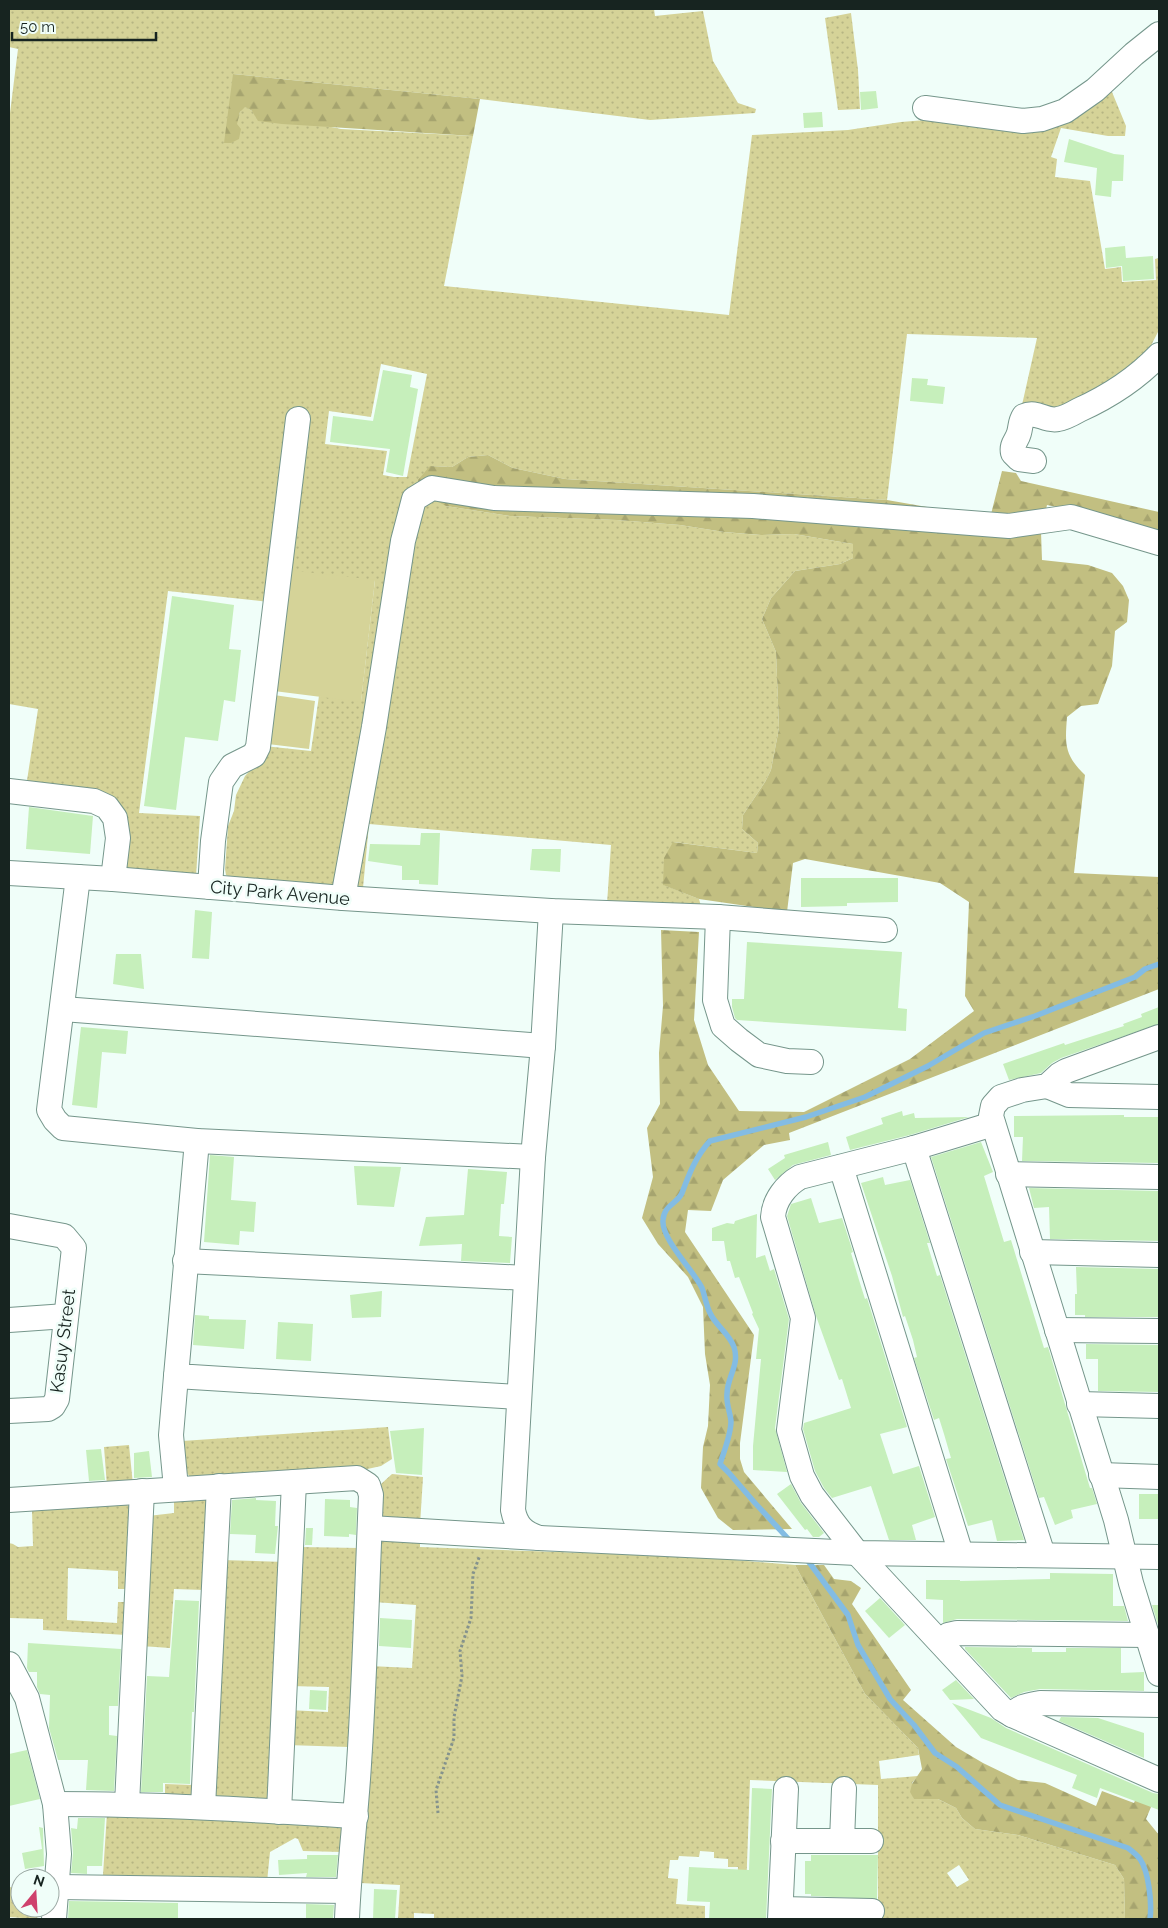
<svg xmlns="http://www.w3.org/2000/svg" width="1168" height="1928" font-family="Raleway,sans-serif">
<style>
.grass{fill:url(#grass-dots);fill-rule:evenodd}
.forest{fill:url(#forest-firs)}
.park{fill:#d5d398}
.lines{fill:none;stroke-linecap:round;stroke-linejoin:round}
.stream{stroke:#83bce3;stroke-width:5.5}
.building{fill:#c6efbb}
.minor-casing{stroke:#75968b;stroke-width:26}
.path{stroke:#84928d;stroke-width:3;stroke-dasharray:2.5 2.5;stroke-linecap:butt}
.minor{stroke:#fff;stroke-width:24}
.labels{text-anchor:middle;stroke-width:5;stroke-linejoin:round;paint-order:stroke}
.street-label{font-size:18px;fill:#172420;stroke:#f0fef9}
</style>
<defs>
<pattern id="grass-dots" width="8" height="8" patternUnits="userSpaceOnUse" patternTransform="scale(1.25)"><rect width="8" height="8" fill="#d5d398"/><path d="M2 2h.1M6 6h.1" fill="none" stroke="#b6b583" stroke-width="1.8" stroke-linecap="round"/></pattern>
<pattern id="forest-firs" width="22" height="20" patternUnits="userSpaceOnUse" patternTransform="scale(1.25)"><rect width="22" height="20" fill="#c2bf81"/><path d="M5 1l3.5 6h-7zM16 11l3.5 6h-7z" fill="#a6a46f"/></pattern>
</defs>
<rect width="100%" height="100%" fill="#f0fef9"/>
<g class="grass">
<path d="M9,9H654L655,16L703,11L713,61L738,103L756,109L755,113L650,120L480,99L233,74L236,124L240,112L244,106L252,111L341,129L473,136L444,286L729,315L752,135L848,130L901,122L950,118L1035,127L1102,91L1112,92L1126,126L1125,136H1108L1061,128L1051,157L1057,159L1055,177L1090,181L1105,269L1121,267L1122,282L1156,280L1155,259L1159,258V330L1142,363L1054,416L1022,405L1037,338L907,334L887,500L565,479L513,468L488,455L468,457L452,467L430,466L446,506L510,516L617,520L680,525L724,532L760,535L794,534L853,544V558L840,564L795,571L771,598L762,619L776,652L779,728L771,770L765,782L743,815L742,829L758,843L757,853L674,842L664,885L699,899L701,906L607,904L611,845L369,824L363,888L231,878L226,875L225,869L228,826L234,811L236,795L245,776L256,764L264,746L311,751L319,696L361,701L375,580L269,602L168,591L139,813L200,816L196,876L121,870L120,816L26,787L38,709L9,704V121L18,49L9,47ZM381,364L427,374L407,477H394L383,475L387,451L325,444L329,411L371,417Z"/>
<path d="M851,13L858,70L860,109L838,110L825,18Z"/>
<path d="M388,1427L392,1459L381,1466L363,1470L191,1478L186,1472L182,1441Z"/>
<path d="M129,1445L133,1485L107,1486L104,1447Z"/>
<path d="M392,1474L423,1477L420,1525L379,1523L381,1484Z"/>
<path d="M203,1496L208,1501L204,1590L174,1589L170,1648L141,1646L148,1516L174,1513V1498Z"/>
<path d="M123,1503L131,1507L128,1589H118V1571L68,1568L67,1620L117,1623L118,1602H128L126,1635L43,1630V1619L9,1618V1543L13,1544L18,1547L33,1546L32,1510Z"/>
<path d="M377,1541L420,1542V1547L700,1557L795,1565L865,1694L918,1748L919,1755L879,1761L881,1779L918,1776L912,1783L914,1799H938L956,1808L962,1818L975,1829L1018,1835L1115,1865L1124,1879L1125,1919H878V1785L750,1780L745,1919H735L738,1867H728V1859L714,1858V1852L700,1851L699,1857L679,1856L678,1860H670L668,1878L678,1879L676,1904L705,1906V1919H434V1914L414,1913V1919H398L400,1885L360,1883L370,1666L412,1668L416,1605L374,1602ZM959,1865L969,1880L957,1887L947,1873Z"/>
<path d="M299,1547L360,1548L349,1747L287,1745L288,1710L328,1712L329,1687L290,1686Z"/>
<path d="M221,1560L285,1562L272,1800L219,1804L210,1792Z"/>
<path d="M165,1784L193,1785V1795L165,1799Z"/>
<path d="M107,1813L343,1824L342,1852L303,1851L298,1839L295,1838L270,1852L267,1882L103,1875Z"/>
<path d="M9,1887L20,1888V1908H39L37,1919L9,1917Z"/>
</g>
<g class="forest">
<path d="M233,74L480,99L473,136L282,124L258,121L252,111L245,107L240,112L237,124L241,129L239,139L231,143H224Z"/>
<path d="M488,455L513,468L565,479L887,500L990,518L1002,471L1016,473L1021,481L1159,512V536L1111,518L1047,505L1041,532L1042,560L1088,565L1112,573L1123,586L1129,600L1127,622L1115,631L1112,666L1098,704L1081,706L1067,717C1065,744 1064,755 1085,775L1074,873L1159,877V989L789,1133L790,1140L764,1145L723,1180L711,1211L688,1210L685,1232L754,1335L740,1443V1459L744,1472L792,1529L733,1530L718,1518L701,1488L703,1447L708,1426L710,1385L705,1354L703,1307L688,1277L658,1244L642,1218L653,1177L647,1128L660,1104L659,1053L663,1006L661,930L699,932L694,1020L708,1065L739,1111L804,1112L910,1059L974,1011L965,996L969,902L940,883L805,859L793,863L787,912L699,899L663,885L664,858L673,842L757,853L758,843L742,829L743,815L765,782L771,770L779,728L776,652L762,619L771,598L795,571L840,564L853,558V544L794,534L761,535L724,532L680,525L617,520L510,516L446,506L422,493L418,480L430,466L452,467L468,457Z"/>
<path d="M795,1565H824L834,1579L851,1581L861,1588L852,1604L911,1690L903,1700L956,1747L983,1763L1018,1780L1045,1783L1096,1806L1102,1791L1134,1803L1140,1789L1156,1795L1146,1819L1159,1835V1919H1125L1124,1879L1115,1865L1018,1835L975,1829L962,1818L956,1808L938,1799H914L910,1792L912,1784L922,1769L918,1748L865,1694Z"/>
</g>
<g class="park">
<path d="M288,570L375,580L361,702L274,691Z"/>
<path d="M274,695L315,701L309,749L268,744Z"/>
</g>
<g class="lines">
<g class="stream">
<path d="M793,1544L755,1503L729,1473L720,1464C724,1451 731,1435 731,1421C730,1412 726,1403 727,1394C727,1377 740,1365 734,1347C729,1333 716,1326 710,1313C706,1305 705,1296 702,1288C694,1271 661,1239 663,1220C664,1205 677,1204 682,1193C689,1174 696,1156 710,1141L806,1117L865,1097L928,1066L984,1033L1035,1016L1135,977L1145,969L1159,964"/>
<path d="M806,1558L848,1615L858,1645L890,1699L914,1725L935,1753L957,1767L1000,1805L1128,1848C1132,1851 1137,1855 1140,1859C1149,1872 1152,1904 1150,1919"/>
</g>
</g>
<g class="building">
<path d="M876,91L878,108L861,110L860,92Z"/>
<path d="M822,112L823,127L804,128L803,113Z"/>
<path d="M1069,139L1114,154L1124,155L1123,181H1112L1111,197L1095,195L1097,168L1064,162Z"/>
<path d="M1125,246L1126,258L1153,256L1154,279L1123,281L1122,266L1106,268L1105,248Z"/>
<path d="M383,370L412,375L410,387L418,389L403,476L386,472L390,449L330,442L333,416L373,421Z"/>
<path d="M912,378L928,379L927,385L945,387L943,404L910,401Z"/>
<path d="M172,596L234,605L229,649L241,650L235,702L224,700L218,741L185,737L176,810L144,806Z"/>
<path d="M29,807L93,816L90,854L26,849Z"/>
<path d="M421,833H440L438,885L419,884V880H402V866L368,861L370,844L420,845Z"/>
<path d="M532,849H561L560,872L530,870Z"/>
<path d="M801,878H898V902L847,903V906L801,907Z"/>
<path d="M195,910L212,912L209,959L192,958Z"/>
<path d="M747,942L902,952L898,1008L907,1009L906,1031L737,1020L735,1018L732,1007V999H744Z"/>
<path d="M116,954H141L144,989L113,984Z"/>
<path d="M1159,1007V1024L1061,1058L1052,1063L1041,1073L1009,1080L1003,1064L1064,1043L1065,1045L1124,1026L1123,1024L1142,1017L1141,1014Z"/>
<path d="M81,1027L128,1031L126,1054L102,1052L97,1108L72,1105Z"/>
<path d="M902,1111L903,1116L914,1113L915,1118L969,1117L910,1135L850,1150L846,1137L883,1124L881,1118Z"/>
<path d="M1124,1115V1117H1159V1163L1022,1161L1023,1137H1014V1116Z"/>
<path d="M828,1142L831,1155L793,1165L775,1180L768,1169L785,1158L784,1155Z"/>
<path d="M981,1142L993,1172L984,1176L1004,1242L1011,1240L1044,1348L1048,1347L1090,1488H1092L1097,1504L1071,1510L1073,1518L1055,1525L1044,1497L1039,1498L931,1157Z"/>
<path d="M210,1155L234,1157L231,1200L256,1202L254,1232L240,1231L239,1245L204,1242Z"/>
<path d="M354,1166L401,1167L394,1207L357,1205Z"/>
<path d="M468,1169L507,1172L504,1204H501L499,1236L512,1237L510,1263L461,1261L462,1244L419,1246L426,1217L464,1215Z"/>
<path d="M883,1177L885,1185L910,1180L930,1243H927L937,1276L940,1275L1024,1540L997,1541L992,1520L968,1526L946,1459L951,1458L944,1434L939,1418L934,1420L914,1358L917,1357L913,1340L905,1316L903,1317L892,1276L861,1183Z"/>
<path d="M1029,1188L1159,1191V1241L1050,1239L1049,1207L1034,1208Z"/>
<path d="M811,1198L819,1223L842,1218L853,1252L851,1253L859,1280L865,1299L867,1298L907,1427L880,1434L893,1474L919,1466L935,1517L912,1525L916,1540H889L871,1486L832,1498L824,1488L815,1471L803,1429L804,1423L851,1408L842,1379L839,1380L816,1316L787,1216L791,1204Z"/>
<path d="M757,1214L756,1258L765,1255L770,1271L774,1269L789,1319L775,1428L787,1472L753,1470V1446L761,1359H756L759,1329L752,1314L753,1313L739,1277L735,1278L730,1261H727L724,1241H712V1228L727,1223L734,1224L735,1221Z"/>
<path d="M1076,1267L1159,1269V1317H1085V1315H1075V1294H1077Z"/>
<path d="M382,1291L381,1317L352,1318L350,1295Z"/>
<path d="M195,1315L209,1316V1319L246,1320L244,1349L193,1345Z"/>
<path d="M278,1322L313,1324L311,1361L276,1359Z"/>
<path d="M1086,1344L1159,1345V1392L1098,1391V1359H1086Z"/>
<path d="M424,1428L422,1475L396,1473L390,1431Z"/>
<path d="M101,1449L105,1480L89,1481L86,1450Z"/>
<path d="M149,1451L152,1477L134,1478V1453Z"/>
<path d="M791,1484L801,1503L824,1533L819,1537H813L807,1529L805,1530L777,1494Z"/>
<rect x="1139" y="1494" width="20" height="25"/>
<path d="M256,1498V1500L276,1501L275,1526H278L275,1554L255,1553L256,1535L230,1534L232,1500Z"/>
<path d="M325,1499L350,1500V1507L357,1508L356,1535L349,1534V1537L324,1536Z"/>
<path d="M306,1528H313L312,1545H305Z"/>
<path d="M1050,1573L1113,1574V1606H1124L1128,1621L957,1619L943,1623V1600L926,1599V1580H960V1581L1050,1579Z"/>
<path d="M880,1598L905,1625L889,1638L865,1611Z"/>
<path d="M175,1600L199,1601L194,1712H192L190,1784L163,1783V1792H141L147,1676L169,1677Z"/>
<path d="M1152,1605H1159V1628Z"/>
<path d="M380,1618L412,1620L411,1648L379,1646Z"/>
<path d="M28,1643L121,1649L118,1706H109V1735L117,1736L114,1791L86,1790L88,1760H58L49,1728L50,1695L40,1694L37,1687V1672H29L27,1668Z"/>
<path d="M965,1647L1032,1648V1652H1066V1648H1121V1673L1144,1672V1691L1040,1689L1024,1692L1011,1698L965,1649Z"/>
<path d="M956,1680L974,1699L950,1700L942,1690Z"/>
<path d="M310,1690L327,1691L326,1710L309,1709Z"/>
<path d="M952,1703L991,1718L1006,1728L1153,1793L1159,1794V1810L1100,1788L1097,1798L1072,1788L1077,1775L981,1738Z"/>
<path d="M1061,1717L1098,1718L1144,1733V1758L1059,1721Z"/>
<path d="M27,1750L40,1799L9,1806V1754Z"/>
<path d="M752,1788L772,1789L766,1919H709L710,1902L687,1901L689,1867L749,1870Z"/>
<path d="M78,1818H105L102,1866H87V1874L71,1873L73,1853L71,1828L77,1829Z"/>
<path d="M39,1827L43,1828L44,1866L25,1869L22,1853L42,1849Z"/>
<path d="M307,1855H338L336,1877H306L307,1873L279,1875L278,1860L307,1859Z"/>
<path d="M811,1855H878L877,1899L811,1896V1894H805V1861H811Z"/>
<path d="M374,1889L397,1890L395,1919H373Z"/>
<path d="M69,1901L178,1903V1919H68Z"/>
<path d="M306,1904L334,1905L333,1919H306Z"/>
</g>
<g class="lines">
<defs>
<g id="minor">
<path d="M925,108L1023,121L1042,119L1065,111L1095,90L1134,54L1159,34"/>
<path d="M1034,461L1019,459L1013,453C1011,444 1017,441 1019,433C1021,426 1020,422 1024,416C1037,410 1045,422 1058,419C1065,418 1072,414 1079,410C1110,396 1136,379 1159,355"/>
<path d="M9,791L94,801L107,807L115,818L118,838L113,879"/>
<path d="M9,873L113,879L343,898L551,911L718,917L885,930"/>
<path d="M78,877L49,1110L55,1120L63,1128L197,1141L533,1157"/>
<path d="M210,887L213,841L221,782L232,766L254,755L258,747L298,419"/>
<path d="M343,898L374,727L403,541L414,499L432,488L494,498L753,506L1009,526L1071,517L1159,543"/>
<path d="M718,917L715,1000L723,1026L739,1040L759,1055L787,1061L811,1062"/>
<path d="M63,1009L543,1046"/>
<path d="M1159,1037L1066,1071L1059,1075L1047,1086L1022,1090L1001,1097L993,1106L991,1116L1116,1520L1131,1583L1159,1674"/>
<path d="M1047,1086L1069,1095L1159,1097"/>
<path d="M993,1124L914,1148L800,1177C786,1185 774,1200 773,1217L803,1318L789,1430L802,1476L812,1495L857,1553L1002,1709L1012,1715L1159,1780"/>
<path d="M197,1141L176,1376L518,1397"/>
<path d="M914,1148L1043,1555"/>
<path d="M841,1167L961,1554"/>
<path d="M1008,1174L1159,1177"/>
<path d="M9,1226L64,1236L74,1248L57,1399L53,1406L48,1409L9,1411"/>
<path d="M1032,1252L1159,1255"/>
<path d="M185,1261L526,1278"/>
<path d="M9,1320L66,1316"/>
<path d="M1057,1330L1159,1331"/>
<path d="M176,1376L171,1435L176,1488"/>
<path d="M1079,1404L1159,1406"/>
<path d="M1101,1475L1159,1477"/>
<path d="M9,1500L357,1478L368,1485L371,1495C367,1584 365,1674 359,1764C356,1816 349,1867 347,1919"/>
<path d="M370,1528L539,1538L857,1553L1159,1557"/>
<path d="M539,1538C524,1533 516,1526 513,1510L533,1157L543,1046L551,911"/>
<path d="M940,1641L948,1635L957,1633L1147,1635"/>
<path d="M9,1664L27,1698L55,1804L59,1854L54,1919"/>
<path d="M1012,1715C1019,1706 1029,1705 1040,1703L1159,1705"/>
<path d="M55,1804C156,1804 256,1810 356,1816"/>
<path d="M127,1804L142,1491"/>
<path d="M203,1807L219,1486"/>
<path d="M279,1812L294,1482"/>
<path d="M783,1841H871"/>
<path d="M842,1841L844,1789"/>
<path d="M57,1887L348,1891"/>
<path d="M781,1909L872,1911"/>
<path d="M780,1919L786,1789"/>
</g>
</defs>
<use href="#minor" class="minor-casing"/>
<path class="path" d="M438,1813L436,1790L454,1738V1717L462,1676L460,1651L471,1618L473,1574L480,1555"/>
<use href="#minor" class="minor"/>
</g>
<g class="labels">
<g class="street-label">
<text transform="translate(280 893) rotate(5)" y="6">City Park Avenue</text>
<text transform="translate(63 1341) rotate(-83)" y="6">Kasuy Street</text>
</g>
</g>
<rect width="1168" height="1928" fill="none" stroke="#172420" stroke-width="20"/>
<g transform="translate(35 1893) rotate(18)"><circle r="24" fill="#f0fef9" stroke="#99a7a2"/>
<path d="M0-4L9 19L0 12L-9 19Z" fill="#cf416d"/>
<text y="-8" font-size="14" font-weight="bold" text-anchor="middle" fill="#172420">N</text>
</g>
<path d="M12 32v8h144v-8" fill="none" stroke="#172420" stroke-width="2.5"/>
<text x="20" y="32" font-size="15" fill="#172420" stroke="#f0fef9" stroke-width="4" paint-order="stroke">50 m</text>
</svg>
